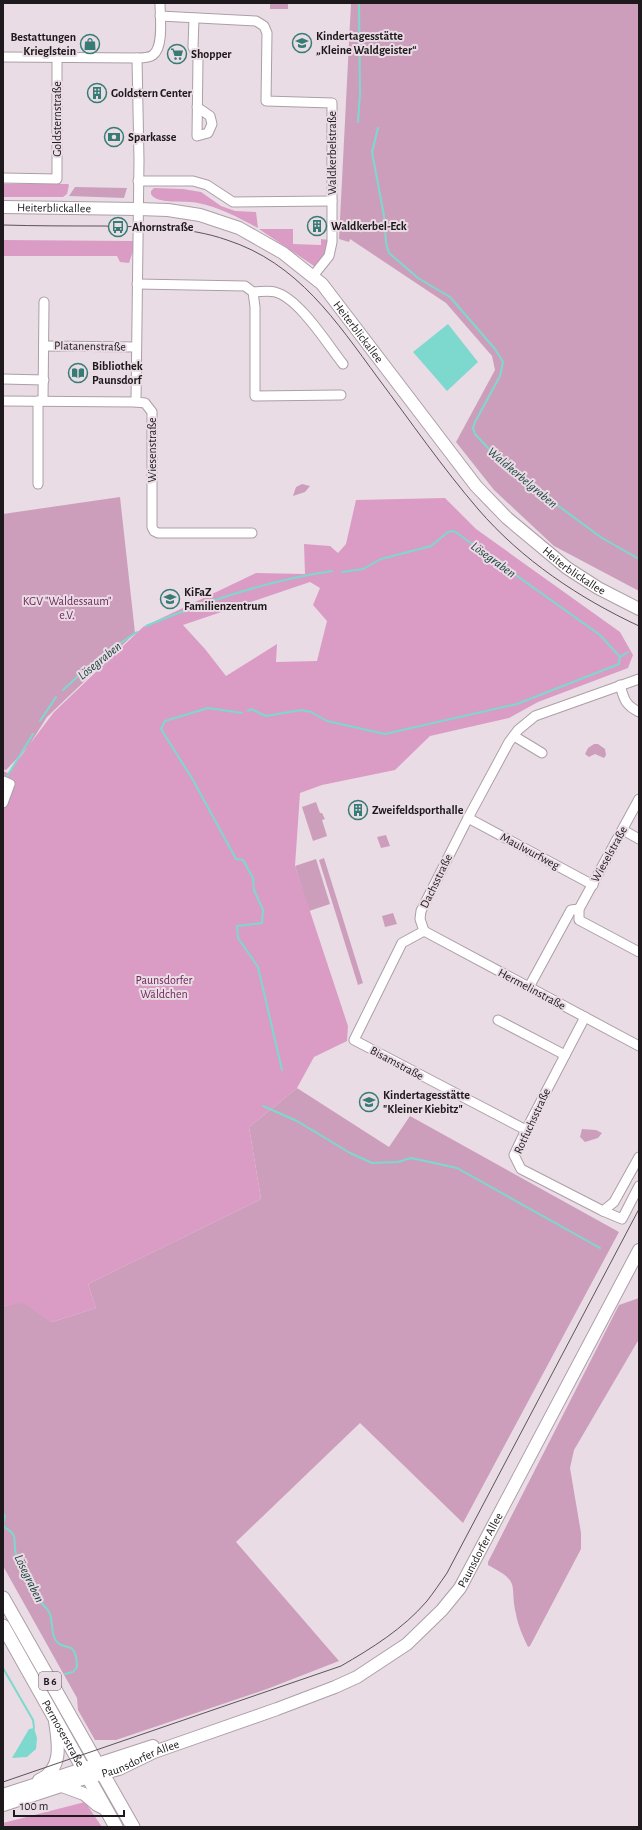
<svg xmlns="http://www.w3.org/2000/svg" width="642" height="1830" font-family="'Alegreya Sans',sans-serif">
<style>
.green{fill:#cc9ebc}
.forest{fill:#da9cc5;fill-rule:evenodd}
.water{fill:#7dd9ce}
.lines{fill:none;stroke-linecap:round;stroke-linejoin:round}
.stream{stroke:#7dd9ce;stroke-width:2}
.street-casing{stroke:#ac9ea7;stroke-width:11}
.secondary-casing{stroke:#ac9ea7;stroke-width:14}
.primary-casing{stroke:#ac9ea7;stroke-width:15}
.street{stroke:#fff;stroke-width:9}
.secondary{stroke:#fff;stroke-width:12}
.primary{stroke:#fff;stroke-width:13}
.tram{stroke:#5b5458;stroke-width:1}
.labels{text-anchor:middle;stroke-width:4;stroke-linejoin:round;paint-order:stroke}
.shield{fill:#eadce5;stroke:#5b5458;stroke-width:1}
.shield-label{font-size:11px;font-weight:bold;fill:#1e191c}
.poi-label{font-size:12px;font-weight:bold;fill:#1e191c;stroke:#eadce5;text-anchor:start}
.street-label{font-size:12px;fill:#1e191c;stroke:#eadce5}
.park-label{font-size:12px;fill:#6d2559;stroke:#eadce5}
.water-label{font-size:13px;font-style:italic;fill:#143f3b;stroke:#eadce5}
</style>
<rect width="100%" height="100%" fill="#eadce5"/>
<g class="green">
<rect x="270" y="3" width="18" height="6"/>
<path d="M351,3H639V591L554,546L494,490L456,442L495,370L492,356L446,303L350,239L349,242L339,239Z"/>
<path d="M75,187L127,188L124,198L69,196Z"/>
<path d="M302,484L310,486L305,492L293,496L296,487Z"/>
<path d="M120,497L135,633L47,717L28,747L6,770L3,769V514Z"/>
<path d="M594,744H598L605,749L606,755L604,758L595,754L589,757L585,754L588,748Z"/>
<path d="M316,802L320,813H322L325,819L322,820L327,836L313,841L302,807Z"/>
<path d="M386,835L390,846L381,848L377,837Z"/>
<path d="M324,858L363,983L358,985L319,860Z"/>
<path d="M316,859L330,904L309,911L295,866Z"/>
<path d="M393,913L397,924L385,927L382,916Z"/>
<path d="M297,1088L389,1147L410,1116L619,1232L463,1523L360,1423L236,1542L339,1661L267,1689L116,1740H95L78,1710L77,1698L3,1566V1306L23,1302L52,1322L96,1308L88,1284L261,1199L249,1127Z"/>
<path d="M582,1129L596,1130L602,1133L598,1138L585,1142L580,1137Z"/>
<path d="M639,1298V1339L574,1450L570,1468L581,1533V1549L530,1646L528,1647C523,1636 518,1626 516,1614C509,1583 522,1583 488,1565V1562L619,1305Z"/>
</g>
<g class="forest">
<path d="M3,184H68L69,185L67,194L63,197H3Z"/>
<path d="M154,188L183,189L201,192L221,206L235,211L256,212L258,228C239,218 219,207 198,203C186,200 157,205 151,194V191Z"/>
<path d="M259,229H293V244L321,245V239L329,240L327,254L317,268Z"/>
<path d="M3,240L134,241V248L129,263L120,262L117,256H3Z"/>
<path d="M445,498L476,529L620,632L633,655L628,668L538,702L509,718L430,736L395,770L322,785L300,793L295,866L348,1026L347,1041L314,1057L297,1088L249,1127L261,1199L88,1284L96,1308L52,1322L23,1303L3,1306V771L8,773L54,712L143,627L256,573L305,574L304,544L330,546L338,553L346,544L356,500ZM310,582L320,588L313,605L327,621L317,661L276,662L277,644L226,676L205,649L183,625Z"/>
<path d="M85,1802L102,1827H3V1823Z"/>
</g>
<g class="water">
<path d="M448,324L478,362L447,391L413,352Z"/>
<path d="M34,1728L37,1738L36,1749L27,1757L12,1758L29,1729Z"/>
</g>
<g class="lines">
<g class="stream">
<path d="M358,122L360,94L359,3"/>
<path d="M378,128L372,152L384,216L386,243L389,253L418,278L450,297L495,349L503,362L500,376L475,422L473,428L475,434L501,462L538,491L602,538L639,559"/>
<path d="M342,572L363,569L381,559L431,546L448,532L454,531L600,635L620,657L628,652"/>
<path d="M146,626C204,602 270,580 332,571"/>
<path d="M63,690C86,668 110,649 137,632"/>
<path d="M248,711L251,709L266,716L301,710L311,712L327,721L385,734L517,704L619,664L620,657"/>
<path d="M242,713L208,708L165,721L161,729L193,780L236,859L243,860L253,878L254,890L263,910L262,923L237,926L238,938L258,967L282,1070"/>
<path d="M40,721L56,697"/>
<path d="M6,778L33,734"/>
<path d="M263,1106L297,1121L350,1153L372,1163L398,1162L411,1158L457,1168L600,1248"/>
<path d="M3,1513L5,1516L3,1524L5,1528C20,1535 12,1542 16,1554C18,1559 23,1561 25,1566C30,1574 30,1584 34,1593C37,1600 45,1605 49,1612C53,1620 51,1632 55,1639C63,1654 76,1636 77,1667L73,1672L65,1674"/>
<path d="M3,1668L33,1720L34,1728"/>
</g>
<defs>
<g id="street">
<path d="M160,16L256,21L264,26L267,33L266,101L332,103V242L329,256L313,276"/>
<path d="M194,18L193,47L198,58L197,136L208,133L212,124L210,116L197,107"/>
<path d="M3,57L137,58C142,58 149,58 153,55C164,47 160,16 160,3"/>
<path d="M137,58L139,160L136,402L145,403L152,412V527L154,531L158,533H252"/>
<path d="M3,178L57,179V58"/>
<path d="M138,181H193L207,185L233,202L332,201"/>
<path d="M137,284L245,286L253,292L255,307V396L341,395"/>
<path d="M253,292C260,292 268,290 275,292C299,298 328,345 343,364"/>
<path d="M44,346L136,347"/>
<path d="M3,379L44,380"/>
<path d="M3,401L136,402"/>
<path d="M38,401V484"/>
<path d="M43,401L44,302"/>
<path d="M620,685C624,699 625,705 639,712"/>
<path d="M514,736L542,753"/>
<path d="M3,781L10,784L3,803"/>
<path d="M639,799L579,909V920L639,952"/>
<path d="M468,818L593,885"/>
<path d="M623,830L639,839"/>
<path d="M424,931L420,919L421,911L468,818L509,742L518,730L535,716L639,679"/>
<path d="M424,931L402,943L354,1040L526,1130"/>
<path d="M424,931L639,1046"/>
<path d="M529,987L571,910L579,909"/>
<path d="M585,1017L526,1130L514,1155L521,1169L603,1211L614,1202L639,1157"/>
<path d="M498,1020L565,1055"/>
<path d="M603,1211L622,1219L639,1186"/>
</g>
<g id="secondary">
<path id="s1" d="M3,207L138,209L168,210L200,215L239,228L283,253L322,284L476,486L507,518L567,568L598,588L639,609"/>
<path d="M39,1780C64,1770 58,1741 55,1721"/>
<path d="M62,1786L84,1794L97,1805L105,1809"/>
<path d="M3,1795L153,1746"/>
<path id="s2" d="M3,1805L79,1780L119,1769L154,1752L277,1709L335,1687L357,1677L407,1644L442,1610L460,1588L639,1250"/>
</g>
<g id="primary">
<path d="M3,1598L133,1827"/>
<path id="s3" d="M3,1626L116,1827"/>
</g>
</defs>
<use href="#street" class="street-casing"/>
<use href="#secondary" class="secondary-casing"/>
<use href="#primary" class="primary-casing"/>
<use href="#street" class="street"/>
<use href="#secondary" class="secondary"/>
<use href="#primary" class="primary"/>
<g class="tram">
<path d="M3,225C36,226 70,226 103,226C145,227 187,226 227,240C298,263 336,321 378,378C411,422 442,467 478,509C522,560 579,598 639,626"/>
<path d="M3,1782L341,1666C372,1648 403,1629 427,1601C434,1592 440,1583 447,1573L639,1209"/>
</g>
</g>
<defs>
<symbol id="school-ring" viewBox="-11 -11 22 22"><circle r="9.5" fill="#eadce5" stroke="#367c75" stroke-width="1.5"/><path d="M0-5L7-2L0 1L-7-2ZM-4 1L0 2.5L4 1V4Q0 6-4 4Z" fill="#367c75"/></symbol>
<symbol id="shop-ring" viewBox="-11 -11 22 22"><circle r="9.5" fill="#eadce5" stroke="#367c75" stroke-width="1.5"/><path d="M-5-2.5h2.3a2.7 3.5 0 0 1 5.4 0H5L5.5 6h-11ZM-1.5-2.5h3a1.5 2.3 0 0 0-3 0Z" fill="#367c75"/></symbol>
<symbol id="supermarket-ring" viewBox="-11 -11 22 22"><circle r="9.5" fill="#eadce5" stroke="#367c75" stroke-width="1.5"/><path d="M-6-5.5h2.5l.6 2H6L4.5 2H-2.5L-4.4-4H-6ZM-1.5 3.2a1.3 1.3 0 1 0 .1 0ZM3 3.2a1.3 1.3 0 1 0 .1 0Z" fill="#367c75"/></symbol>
<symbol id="building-ring" viewBox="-11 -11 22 22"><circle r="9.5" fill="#eadce5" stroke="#367c75" stroke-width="1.5"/><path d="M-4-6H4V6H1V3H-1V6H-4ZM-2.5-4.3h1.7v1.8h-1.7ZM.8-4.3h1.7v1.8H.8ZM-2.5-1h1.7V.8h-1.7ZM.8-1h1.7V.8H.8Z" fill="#367c75"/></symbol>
<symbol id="bank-ring" viewBox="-11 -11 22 22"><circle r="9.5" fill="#eadce5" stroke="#367c75" stroke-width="1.5"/><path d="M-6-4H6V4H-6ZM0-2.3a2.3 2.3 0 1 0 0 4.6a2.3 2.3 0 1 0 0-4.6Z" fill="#367c75"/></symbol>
<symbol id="bus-ring" viewBox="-11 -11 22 22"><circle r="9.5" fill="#eadce5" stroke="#367c75" stroke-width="1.5"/><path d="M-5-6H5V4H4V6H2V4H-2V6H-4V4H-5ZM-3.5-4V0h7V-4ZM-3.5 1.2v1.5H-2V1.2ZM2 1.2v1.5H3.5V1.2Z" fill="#367c75"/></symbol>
<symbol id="library-ring" viewBox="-11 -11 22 22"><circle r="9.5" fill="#eadce5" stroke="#367c75" stroke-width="1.5"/><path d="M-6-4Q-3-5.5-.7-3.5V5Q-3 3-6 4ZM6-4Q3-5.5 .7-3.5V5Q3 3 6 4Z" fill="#367c75"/></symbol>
</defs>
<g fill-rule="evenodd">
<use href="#school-ring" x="291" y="32" width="22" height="22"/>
<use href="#shop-ring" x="79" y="33" width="22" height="22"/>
<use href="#supermarket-ring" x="166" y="43" width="22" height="22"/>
<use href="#building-ring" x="86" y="82" width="22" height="22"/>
<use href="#bank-ring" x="103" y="126" width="22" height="22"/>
<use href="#building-ring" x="306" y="215" width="22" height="22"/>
<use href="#bus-ring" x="107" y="216" width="22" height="22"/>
<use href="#library-ring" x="67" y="362" width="22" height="22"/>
<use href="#school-ring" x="159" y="588" width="22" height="22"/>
<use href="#building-ring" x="347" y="799" width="22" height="22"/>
<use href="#school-ring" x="358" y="1091" width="22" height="22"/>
</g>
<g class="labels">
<rect class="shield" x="39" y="1672" width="22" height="18" rx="3"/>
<g class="shield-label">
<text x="50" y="1685">B 6</text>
</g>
<g class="poi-label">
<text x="316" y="40">Kindertagesstätte<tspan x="316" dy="14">„Kleine Waldgeister“</tspan></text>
<text x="76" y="41" text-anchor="end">Bestattungen<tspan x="76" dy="14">Krieglstein</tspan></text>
<text x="191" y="58">Shopper</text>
<text x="111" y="97">Goldstern Center</text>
<text x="128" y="141">Sparkasse</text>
<text x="331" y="230">Waldkerbel-Eck</text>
<text x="132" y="231">Ahornstraße</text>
<text x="92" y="370">Bibliothek<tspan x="92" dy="14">Paunsdorf</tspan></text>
<text x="184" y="596">KiFaZ<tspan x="184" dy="14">Familienzentrum</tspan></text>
<text x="372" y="814">Zweifeldsporthalle</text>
<text x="383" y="1099">Kindertagesstätte<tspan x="383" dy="14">"Kleiner Kiebitz"</tspan></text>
</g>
<g class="street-label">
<text transform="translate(57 119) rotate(-90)" y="4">Goldsternstraße</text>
<text transform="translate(332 153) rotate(-90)" y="4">Waldkerbelstraße</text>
<text dy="4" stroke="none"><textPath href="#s1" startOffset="51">Heiterblickallee</textPath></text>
<text dy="4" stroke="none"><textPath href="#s1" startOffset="399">Heiterblickallee</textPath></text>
<text transform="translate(90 346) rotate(1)" y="4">Platanenstraße</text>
<text transform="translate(152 450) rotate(-90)" y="4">Wiesenstraße</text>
<text dy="4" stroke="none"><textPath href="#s1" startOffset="723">Heiterblickallee</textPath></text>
<text transform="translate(530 851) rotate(28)" y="4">Maulwurfweg</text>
<text transform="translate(609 854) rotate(-61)" y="4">Wieselstraße</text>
<text transform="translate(436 881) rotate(-64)" y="4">Dachsstraße</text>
<text transform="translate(532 989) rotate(28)" y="4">Hermelinstraße</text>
<text transform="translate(397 1063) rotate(28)" y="4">Bisamstraße</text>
<text transform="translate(532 1121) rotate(-65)" y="4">Rotfuchsstraße</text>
<text dy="4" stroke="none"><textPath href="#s2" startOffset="557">Paunsdorfer Allee</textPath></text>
<text dy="4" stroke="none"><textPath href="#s3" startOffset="123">Permoserstraße</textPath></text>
<text dy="4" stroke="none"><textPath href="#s2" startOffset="145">Paunsdorfer Allee</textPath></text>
</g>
<g class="park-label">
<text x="67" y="605">KGV "Waldessaum"<tspan x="67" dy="14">e.V.</tspan></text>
<text x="164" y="984">Paunsdorfer<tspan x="164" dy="14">Wäldchen</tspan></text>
</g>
<g class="water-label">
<text transform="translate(523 477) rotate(40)" y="5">Waldkerbelgraben</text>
<text transform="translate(494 559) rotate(36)" y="5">Lösegraben</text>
<text transform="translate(99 660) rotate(-39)" y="5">Lösegraben</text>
<text transform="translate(30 1578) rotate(64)" y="5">Lösegraben</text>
</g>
</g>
<rect width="642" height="1830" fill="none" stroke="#1e191c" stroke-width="8"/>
<path d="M14 1810v6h110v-6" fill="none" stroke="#1e191c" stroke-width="2"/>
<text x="20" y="1810" font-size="12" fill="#1e191c" stroke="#eadce5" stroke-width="3" paint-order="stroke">100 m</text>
</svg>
